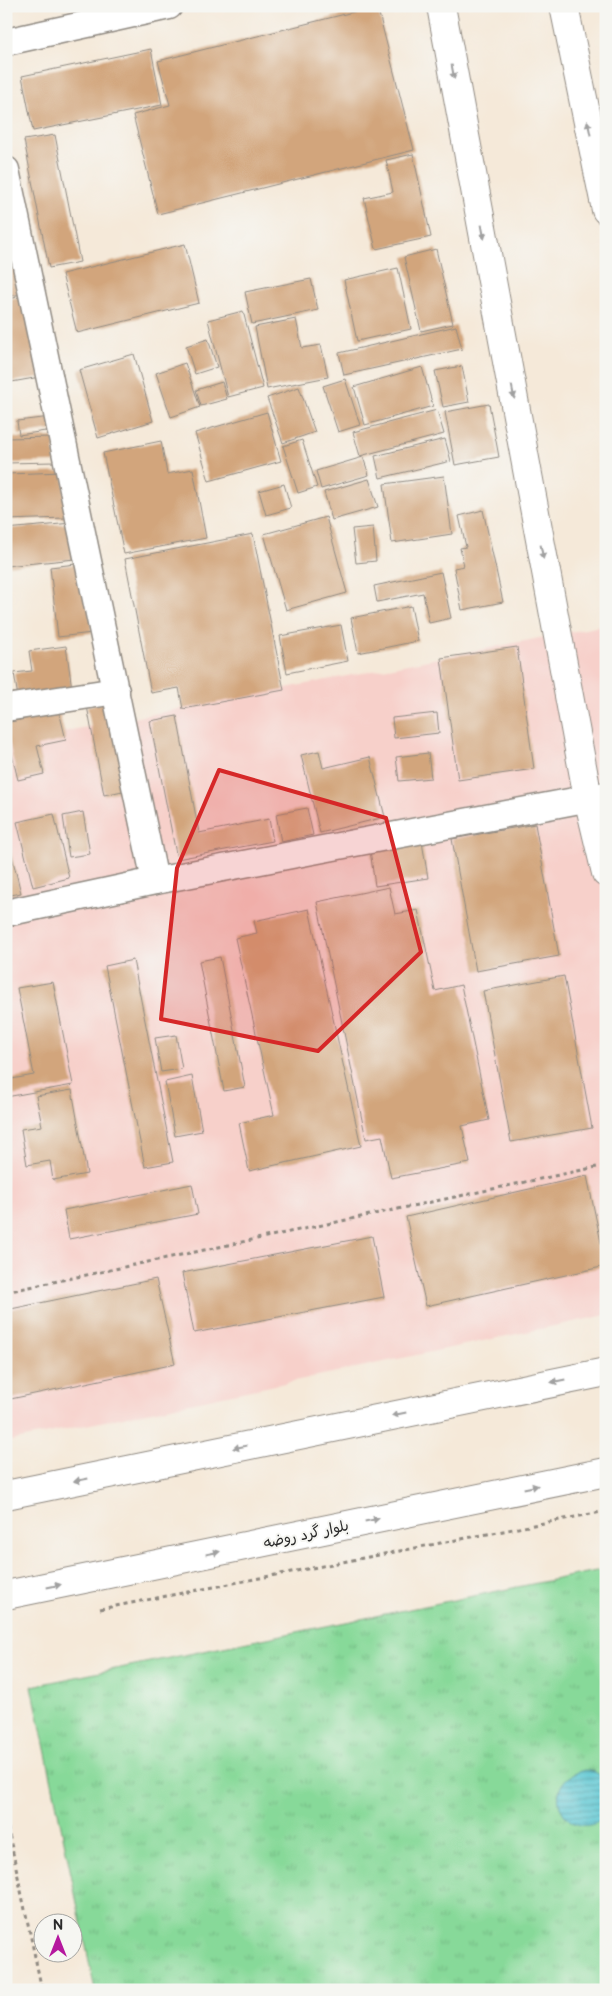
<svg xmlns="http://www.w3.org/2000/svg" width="612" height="1996" font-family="'Balsamiq Sans','Playpen Sans Arabic',sans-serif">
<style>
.built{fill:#f7d0ca}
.park{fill:url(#park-tufts);stroke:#598262}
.water{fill:url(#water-rules);stroke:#43797f}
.building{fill:#d2a57b}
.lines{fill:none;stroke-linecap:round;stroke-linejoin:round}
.minor-casing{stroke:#908a82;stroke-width:29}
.primary-casing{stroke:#908a82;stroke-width:30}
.path{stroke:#908a82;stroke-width:3;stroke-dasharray:4 4;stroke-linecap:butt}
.minor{stroke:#fff;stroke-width:26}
.primary{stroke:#fff;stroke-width:28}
.oneway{fill:#a0a0a0}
.marked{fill:#d62828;fill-opacity:0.2;stroke:#d62828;stroke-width:4;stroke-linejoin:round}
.labels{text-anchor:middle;stroke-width:4;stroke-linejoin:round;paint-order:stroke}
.street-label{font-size:15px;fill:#2b2b2b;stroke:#f6f6f2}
</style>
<defs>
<pattern id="park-tufts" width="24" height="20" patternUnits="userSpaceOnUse" patternTransform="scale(1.25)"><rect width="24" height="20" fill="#87d999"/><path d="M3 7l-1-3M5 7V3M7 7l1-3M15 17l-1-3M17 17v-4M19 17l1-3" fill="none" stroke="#75ba84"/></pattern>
<pattern id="water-rules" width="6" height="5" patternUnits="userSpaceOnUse" patternTransform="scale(1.25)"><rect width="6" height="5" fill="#5bc7d3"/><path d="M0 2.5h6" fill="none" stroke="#4ba2ab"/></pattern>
</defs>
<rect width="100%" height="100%" fill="#f6f6f2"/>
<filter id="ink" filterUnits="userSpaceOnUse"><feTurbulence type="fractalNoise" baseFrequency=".02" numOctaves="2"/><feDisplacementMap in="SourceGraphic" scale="10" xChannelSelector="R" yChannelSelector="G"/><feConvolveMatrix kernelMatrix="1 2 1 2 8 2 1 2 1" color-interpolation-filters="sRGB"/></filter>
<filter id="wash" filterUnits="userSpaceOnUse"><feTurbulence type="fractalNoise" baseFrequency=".0096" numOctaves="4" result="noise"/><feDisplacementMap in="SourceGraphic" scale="20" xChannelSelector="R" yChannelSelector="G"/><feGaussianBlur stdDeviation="1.12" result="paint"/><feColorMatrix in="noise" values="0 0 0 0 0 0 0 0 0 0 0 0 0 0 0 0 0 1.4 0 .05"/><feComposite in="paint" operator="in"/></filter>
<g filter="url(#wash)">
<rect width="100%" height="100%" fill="#f5e9d9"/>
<path class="built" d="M606,625V1315L6,1442V743Z"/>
<path class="park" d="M606,1569V1990H95L32,1686Z"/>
<path class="water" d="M586,1770L595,1772L606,1779V1817C566,1849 533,1780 586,1770Z"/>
<g id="blocks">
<g class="building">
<path d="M377,6L414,150L158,214L133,115L170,105L158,61Z"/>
<path d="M151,49L162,105L33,131L22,76Z"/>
<path d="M55,135L80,262L49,268L24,140Z"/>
<path d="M413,154L431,237L376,249L364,198L393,192L386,160Z"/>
<path d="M14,241L26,294L6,296V243Z"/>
<path d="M185,244L199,303L77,333L62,274Z"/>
<path d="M436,249L453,324L421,331L404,257Z"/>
<path d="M398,268L411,329L357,341L344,280Z"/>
<path d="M311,279L318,310L252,324L245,292Z"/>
<path d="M26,296L40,377L6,383V299Z"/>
<path d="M243,311L263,388L228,397L208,320Z"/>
<path d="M296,319L302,348L321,345L328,377L267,389L255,327Z"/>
<path d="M456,326L462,349L344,375L339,353Z"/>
<path d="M208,339L217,367L195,374L186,346Z"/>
<path d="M134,354L153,421L98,438L79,370Z"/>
<path d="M185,363L200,407L171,417L156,373Z"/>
<path d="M462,366L469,402L443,407L435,371Z"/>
<path d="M422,367L433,406L365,425L354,387Z"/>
<path d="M345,379L360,425L338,432L323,386Z"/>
<path d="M222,382L227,399L201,406L196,390Z"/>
<path d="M299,387L315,432L283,443L267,398Z"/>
<path d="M489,404L499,457L455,465L445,412Z"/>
<path d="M437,410L444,434L360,456L353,432Z"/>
<path d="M267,412L281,461L209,481L195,433Z"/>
<path d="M51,417L52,430L19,435L17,421Z"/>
<path d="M54,437L55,462L6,463V438Z"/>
<path d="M445,439L451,461L380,478L375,456Z"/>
<path d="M302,440L317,487L298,493L283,446Z"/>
<path d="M161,441L167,474L193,469L206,538L124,554L103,453Z"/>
<path d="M363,457L369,475L321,489L316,471Z"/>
<path d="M64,472L65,518L6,520V474Z"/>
<path d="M444,476L452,534L392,543L384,484Z"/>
<path d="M369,479L378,507L332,520L324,492Z"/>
<path d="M284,484L291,508L266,515L259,491Z"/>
<path d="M483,510L503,602L462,610L454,568L464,566L460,548L466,547L459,516Z"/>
<path d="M326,517L347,593L286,610L264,534Z"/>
<path d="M72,523L75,559L6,566V529Z"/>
<path d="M373,527L376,561L356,563L352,529Z"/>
<path d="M253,534L284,690L183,709L179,688L151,693L125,559Z"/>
<path d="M85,563L92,633L58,637L50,567Z"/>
<path d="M441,572L451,618L429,623L423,593L377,602L374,586Z"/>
<path d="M411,606L418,641L358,653L351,618Z"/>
<path d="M341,625L348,661L287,673L280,636Z"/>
<path d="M66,646L72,689L18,697L14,673L32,671L29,651Z"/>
<path d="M517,647L534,769L458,780L441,658Z"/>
<path d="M110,701L127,790L104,795L87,706Z"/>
<path d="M59,711L66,740L37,746L44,774L18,780L6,730V723Z"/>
<path d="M437,713L439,733L394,738L392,718Z"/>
<path d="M177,716L199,833L269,819L273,841L177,859L150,721Z"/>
<path d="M319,751L323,768L370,757L385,817L320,833L301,755Z"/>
<path d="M428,753L431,778L399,781L396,757Z"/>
<path d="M307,808L313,835L281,842L276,814Z"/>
<path d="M83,812L90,854L69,857L63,816Z"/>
<path d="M54,814L69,878L33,887L17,822Z"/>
<path d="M535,824L559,956L476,971L452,839Z"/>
<path d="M6,832L21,893L6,896Z"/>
<path d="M422,842L428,878L375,886L370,850Z"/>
<path d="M389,887L395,914L418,910L435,991L461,985L489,1120L462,1126L470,1163L391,1178L382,1136L366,1139L317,902Z"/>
<path d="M309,909L361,1146L249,1171L239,1123L274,1115L235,938L257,933L254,921Z"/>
<path d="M220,957L245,1087L224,1091L199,961Z"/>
<path d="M133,960L173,1162L145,1167L105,966Z"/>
<path d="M564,976L592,1128L511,1142L483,991Z"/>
<path d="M53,982L73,1085L6,1097V1080L34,1075L17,988Z"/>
<path d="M176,1035L182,1069L161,1072L155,1038Z"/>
<path d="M192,1076L202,1131L175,1136L165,1082Z"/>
<path d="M72,1090L87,1174L53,1180L50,1161L27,1165L21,1129L42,1126L36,1096Z"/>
<path d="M587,1176L606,1266L426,1306L406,1217Z"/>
<path d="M192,1184L198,1214L69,1239L64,1210Z"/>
<path d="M372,1236L384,1297L194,1333L182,1273Z"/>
<path d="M156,1279L175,1364L6,1400V1310Z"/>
</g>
</g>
</g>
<g filter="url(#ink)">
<use href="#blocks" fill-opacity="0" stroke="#908a82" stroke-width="1"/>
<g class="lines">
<defs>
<g id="minor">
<path d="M6,42L169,6"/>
<path d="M6,170L155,881"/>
<path d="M6,708L116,691"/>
<path d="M6,913L155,881L606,795"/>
</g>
<g id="primary">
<path d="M441,6L588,798L606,873"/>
<path d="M564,6L606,210"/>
<path d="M6,1495L606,1372"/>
<path d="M6,1595L606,1472"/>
</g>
</defs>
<use href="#minor" class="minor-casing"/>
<use href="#primary" class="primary-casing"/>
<g class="path">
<path d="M6,1292L606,1165"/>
<path d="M100,1609L606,1511"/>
<path d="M6,1820L42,1990"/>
</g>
<use href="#minor" class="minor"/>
<use href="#primary" class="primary"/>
</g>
<defs><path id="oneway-solid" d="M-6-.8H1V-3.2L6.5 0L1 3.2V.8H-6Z" transform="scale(1.25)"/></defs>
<g class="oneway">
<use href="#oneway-solid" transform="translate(453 72) rotate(79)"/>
<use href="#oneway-solid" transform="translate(589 128) rotate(-102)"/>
<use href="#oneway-solid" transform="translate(483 232) rotate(79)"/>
<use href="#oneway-solid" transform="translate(513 392) rotate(79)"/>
<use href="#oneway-solid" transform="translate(542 552) rotate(79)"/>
<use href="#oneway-solid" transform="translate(558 1381) rotate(168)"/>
<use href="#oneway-solid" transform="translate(399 1414) rotate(168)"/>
<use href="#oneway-solid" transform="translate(240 1447) rotate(168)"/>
<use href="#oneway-solid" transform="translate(81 1480) rotate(168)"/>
<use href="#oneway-solid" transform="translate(531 1487) rotate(-12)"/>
<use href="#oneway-solid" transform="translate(372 1520) rotate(-12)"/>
<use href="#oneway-solid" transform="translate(213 1553) rotate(-12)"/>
<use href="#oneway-solid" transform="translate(54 1586) rotate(-12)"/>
</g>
</g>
<path class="marked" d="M219,770L386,818L421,952L318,1051L161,1019L177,868Z"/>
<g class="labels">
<g class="street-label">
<text transform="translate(306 1534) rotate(-12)" y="5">بلوار گرد روضه</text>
</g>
</g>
<rect width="612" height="1996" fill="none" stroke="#f6f6f2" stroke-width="25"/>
<g transform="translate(58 1938)"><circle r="24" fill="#f6f6f2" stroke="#a5a5a2"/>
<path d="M0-4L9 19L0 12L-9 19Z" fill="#b5179e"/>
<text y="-8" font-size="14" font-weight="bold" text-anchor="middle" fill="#2b2b2b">N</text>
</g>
</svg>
